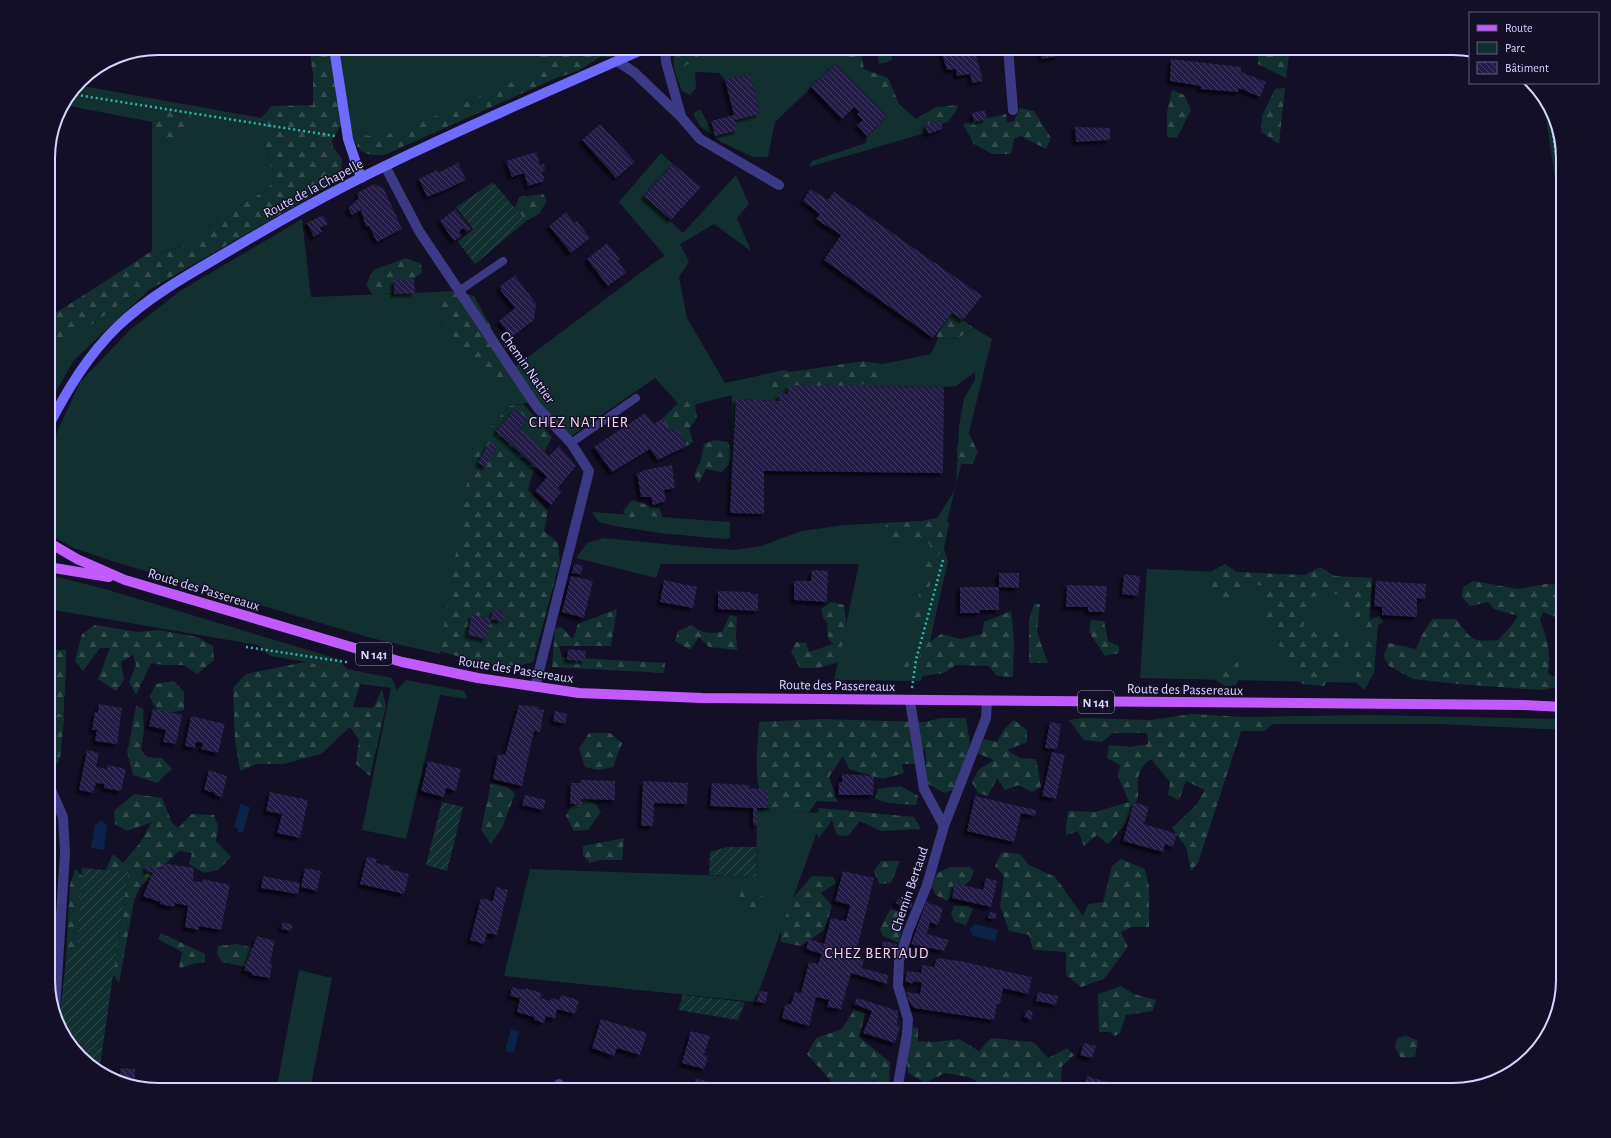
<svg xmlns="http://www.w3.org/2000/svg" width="1611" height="1138" font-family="'Alegreya Sans',sans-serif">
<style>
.green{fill:#12302f}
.forest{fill:url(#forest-firs)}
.garden{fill:url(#garden-furrows)}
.water{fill:#0c2248}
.building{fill:url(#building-back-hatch);filter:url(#shadow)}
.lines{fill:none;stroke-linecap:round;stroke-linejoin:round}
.path{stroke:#2fb8b0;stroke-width:2.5;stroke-dasharray:2 3;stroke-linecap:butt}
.lane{stroke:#3d3a85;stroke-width:8}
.street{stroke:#3d3a85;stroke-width:10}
.secondary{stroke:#6f6bff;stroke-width:10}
.primary{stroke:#c25bff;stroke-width:10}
.labels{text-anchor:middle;stroke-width:3;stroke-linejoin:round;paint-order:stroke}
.shield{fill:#130f26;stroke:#9e99be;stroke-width:1}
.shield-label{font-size:13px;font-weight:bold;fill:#d9d4ff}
.street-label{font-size:14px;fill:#d9d4ff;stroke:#130f26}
.neighbourhood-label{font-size:15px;letter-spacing:1px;fill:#ffd6f0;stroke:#130f26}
.rim{fill:none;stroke:#d9d4ff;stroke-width:2}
</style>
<defs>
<pattern id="forest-firs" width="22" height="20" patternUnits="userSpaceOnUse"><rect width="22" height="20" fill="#12302f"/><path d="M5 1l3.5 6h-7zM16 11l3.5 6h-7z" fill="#344d4e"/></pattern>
<pattern id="garden-furrows" width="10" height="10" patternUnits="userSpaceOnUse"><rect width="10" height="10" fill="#12302f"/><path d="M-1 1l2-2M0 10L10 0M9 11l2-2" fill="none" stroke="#344d4e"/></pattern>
<pattern id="building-back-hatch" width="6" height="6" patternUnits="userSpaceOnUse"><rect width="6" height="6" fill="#241b47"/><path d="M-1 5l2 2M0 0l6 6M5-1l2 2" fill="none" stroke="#433b63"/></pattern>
<filter id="shadow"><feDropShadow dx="-3.5" dy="3.5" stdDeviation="1" flood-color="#0009"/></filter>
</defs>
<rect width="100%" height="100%" fill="#130f26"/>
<g class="green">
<path d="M341,48H557L556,78L384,155C376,155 367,156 360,150C345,135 343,70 341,48Z"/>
<path d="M678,48H845L922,134L809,167L812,161L866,143L867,136L887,116L836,64L775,122L768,157H753L721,142L700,126L693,114L700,109L715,135L738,130L735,120L760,113L750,74L725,80L719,73L695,72L696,88L690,95L682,91C677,77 668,62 678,48Z"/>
<path d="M77,85L261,118V135L275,179L266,191L221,214L194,243L157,254L152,251V126L159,141L152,107V122L64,105Z"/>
<path d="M1543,98L1552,109L1560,143L1563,170V232Z"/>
<path d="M661,153L673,164L644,196L683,233L736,175L749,204L737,218L751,251L714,224L680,244L689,262L679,277L687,318L725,383L784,370L790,372L759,389L931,354L938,338L957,339L974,328L992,339L944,534V549L948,561L921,681L834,680L859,564H661L656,578L576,558L587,543L604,538L695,547L735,550L761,546L801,531L844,525L922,521L937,518L956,488L959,426L964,398L975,380V372L956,386L944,387L788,385V394H779V401L736,399L730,513L732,395L682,408L655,378L567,439L533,402L509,406L473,446L440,654L371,638L115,562L74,548L48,534V452L80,382L130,330L180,291L302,219L311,297L459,291L512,369L655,262L665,256L619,202Z"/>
<path d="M149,290L74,360L48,405V354L64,345L131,296Z"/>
<path d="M592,512L730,522V538L723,539L660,533L614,526L599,522Z"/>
<path d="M1147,569L1372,578L1366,683L1140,678Z"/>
<path d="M48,576H54L105,589L338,659L347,669L392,678L397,690L406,680L464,691L468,699L440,695L406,839L362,830L391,688L360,684L342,668L270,656L258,645L48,609Z"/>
<path d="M48,650H66L63,732L59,762L52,768L48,767Z"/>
<path d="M1370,715L1563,719V730L1440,724H1243L1245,717Z"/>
<path d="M757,810L824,813L755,1002L504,976L530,869L756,877Z"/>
<path d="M299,970L332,978L310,1090H276Z"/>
</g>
<g class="forest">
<path d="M309,48H341L344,91L348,113L332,140L333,147L342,159L341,175L319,192L149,290L131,296L64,345L48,354V318L152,251L158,254L194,243L221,214L266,191L275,179L261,135V118L272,106L313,105V75Z"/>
<path d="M540,48H630L620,56L600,57L578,71L556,78L384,155C373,156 364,155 357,146L360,139L364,135L376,137L401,131L530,74L545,62L538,55Z"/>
<path d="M684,48H700L697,60L686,65L680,72L677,57Z"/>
<path d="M835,48H860L864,69L888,78L899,104L916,119L936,107L958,105L956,111L948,122L931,127L922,134L884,92L851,66Z"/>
<path d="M876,48H890L892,60L879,64Z"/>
<path d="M1258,48H1290L1286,78L1258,64Z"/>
<path d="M1285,88L1279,144L1261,132L1262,116L1275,89Z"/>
<path d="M1172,90L1184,95L1191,110L1177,138L1167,137V112Z"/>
<path d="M152,107L190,113C194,131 186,134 172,143L159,141L152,126Z"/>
<path d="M1020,108L1034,111L1051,138L1046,149L1021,136L1014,139L1011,154H992L974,144L963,124L1006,114L1007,122L1014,121Z"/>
<path d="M543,194L547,201L539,214L526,221L515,208L519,197Z"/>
<path d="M406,258L421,264L422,272C404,288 398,294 373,295L366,285L373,270Z"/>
<path d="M455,291L474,296L502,347V369L507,386H501L491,382L471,366L442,316V292Z"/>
<path d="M952,313L974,328L957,339L938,338L936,336Z"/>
<path d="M863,361L881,364L882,375L844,393L819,390L756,389L790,372Z"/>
<path d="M688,399L695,404L697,418L689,429L693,442L687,446L677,429L670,431L662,419L678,403Z"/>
<path d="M523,404L552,437L531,478L528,490L548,511L544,531L558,543L560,561L533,662C507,671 466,659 440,651L473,446L509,406Z"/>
<path d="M969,434L978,452L972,464H961C954,452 955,440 969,434Z"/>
<path d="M714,440L728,442C733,456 733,462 721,472L706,469L699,483L694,475L701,460L704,444Z"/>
<path d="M632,500L660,509L662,517L645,516L641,525H631L623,511Z"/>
<path d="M944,517L949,523L944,549L938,555L917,634H910L930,545L927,541L890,538L884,531L887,523L922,521Z"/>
<path d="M1225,564L1237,572L1305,575L1320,567L1335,576L1372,578L1370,610L1356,619L1348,617L1338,594L1310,597L1303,628L1346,630L1349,650L1333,668L1324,686L1303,684L1297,679L1300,662L1280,657L1278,626L1264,616L1267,587L1247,582L1224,602L1211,588L1212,571Z"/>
<path d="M1473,581L1518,589L1545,584L1563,585V620L1543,612L1540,620C1548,642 1551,650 1548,674L1554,677L1563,663V686L1541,690L1458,684L1413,679L1389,666L1383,656L1389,643L1416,649L1422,635L1432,619H1456C1472,640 1471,642 1498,640L1511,626L1518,616L1494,609L1488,602L1470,606L1462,597L1463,587Z"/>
<path d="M831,602L844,605L846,622L839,662L819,668H800L791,652L796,642L806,643L809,652L833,644L828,638L827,622L823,618L821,609Z"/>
<path d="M1034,604H1040L1037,632L1048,663H1029V620Z"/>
<path d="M617,609L611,646H559L562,657L665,663L664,673L552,667L555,628L561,627L573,639L578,624Z"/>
<path d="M1011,611L1014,639L1013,677L997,676L989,666L956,665L944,673L922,676L917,668L923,642H930L941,634L961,639L982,634L984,622Z"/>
<path d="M730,615L737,617L736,634L737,650L709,647L699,637L690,650L675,641L678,631L692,625C701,634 710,633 722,632Z"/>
<path d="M1380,616L1383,622L1378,625L1374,673L1364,690L1357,683L1354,657L1369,620Z"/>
<path d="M1091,620L1104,621L1108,641L1119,646V653L1105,656L1089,632Z"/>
<path d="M95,625L138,632L159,630L197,637L213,646L214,660L197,674L184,665H163L151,663L136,695L129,682L136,665L133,655L121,662L124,680L116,691L98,679L110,648H100L83,671L75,661L82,634Z"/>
<path d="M905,647L911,652L907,681H899Z"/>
<path d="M59,650L66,659L65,694L59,703L48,697V666Z"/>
<path d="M305,662L342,668L360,684L353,707L373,708L382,689L386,706L370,776L356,764L359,740L350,727L321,754L283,764H256L240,771L235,740L233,688L246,674Z"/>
<path d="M1238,662L1241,676L1235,685L1225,686L1214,679L1219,669Z"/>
<path d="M174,681L184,692V710L163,714L153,704L150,696L156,684Z"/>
<path d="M136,706L143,709L144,731L141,749L146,757L162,758L172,769L157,783L133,775L127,751L129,744Z"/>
<path d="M56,711L64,718L60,758H55L48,752V716Z"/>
<path d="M1192,714L1245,717H1271L1275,723L1264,731H1241L1198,863L1191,871L1186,847L1172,828L1196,805L1205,790L1186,781L1179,800L1168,795L1170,782L1151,759C1140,767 1137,775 1138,788C1138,791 1138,794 1138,797C1132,814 1121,831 1108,844L1097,835L1084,846L1078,831L1066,835V827L1068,811L1095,812L1129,802L1118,776L1120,765L1107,758L1109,745L1129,747L1148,744L1147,733H1113L1102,742L1084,740L1069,720L1083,718L1151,720Z"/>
<path d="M941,718H966L970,743L961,774L953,790L944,793L927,783L925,748L914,764H902L904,773L883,779L849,769L843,756L829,777L838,802L817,801L809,812L771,811C750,792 758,747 759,722L822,719L924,722Z"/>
<path d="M1014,720L1027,730V742L1007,750L1020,758L1036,759L1041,787L1032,792L1019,785L1005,790L997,778L988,796L978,793L972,782L979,769L994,760L977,753L984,739L997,742L1004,729Z"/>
<path d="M589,733H610L622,743L613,767L598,770L585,767L579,749Z"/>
<path d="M491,783L508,787L515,794L502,828L491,844L481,830Z"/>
<path d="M901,786L918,796L916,805L889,803L875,799L878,789Z"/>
<path d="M134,794L162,798L172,823L178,828L192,814L214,815L218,826L216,841L231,857L218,870L204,873L189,864L192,853L179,851L140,887L134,901L119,983L113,975L128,873L105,871L113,854L123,863L140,843L152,822L127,831L115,824L114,811Z"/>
<path d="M582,797L595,804L601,812L588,830L574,831L566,816L574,800Z"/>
<path d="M819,808L914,817L921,829L881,831L860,821L848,836L837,835L832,820L819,838L814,827Z"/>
<path d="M624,838L622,860H599L590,863L583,855V846Z"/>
<path d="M1002,852L1020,854L1029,865L1055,877L1083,916L1088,904L1103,902L1112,866L1121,859L1145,869L1149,887V927H1132L1121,932L1128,947L1104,979L1081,987L1066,975V952L1033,950L1029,935L1009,931L1000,906L1004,876L995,866Z"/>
<path d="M881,861H900L891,883L879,884L874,871Z"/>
<path d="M950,867H970L974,871L970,881L958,889L947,901L936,895L932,887L937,873Z"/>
<path d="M75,869L82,876L77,953L66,959L70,885Z"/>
<path d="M812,876L833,877L836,883L821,893L832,906L824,930L801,946L781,942V929L792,899Z"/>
<path d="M741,889L760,892L766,902L760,916L750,915L739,904Z"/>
<path d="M954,906H968L973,909L966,925L955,922L951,914Z"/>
<path d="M890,909L905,913L899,943L883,936L880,929Z"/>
<path d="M161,933L205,954V962L192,964L179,969L182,952L158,939Z"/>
<path d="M237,944L263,950L257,969L222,962L217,954L218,946Z"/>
<path d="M1121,986L1134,994L1156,1000L1153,1011L1126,1015L1120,1033L1115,1036L1110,1032H1099L1098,994Z"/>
<path d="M854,1010L865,1013L859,1037L890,1062L889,1090H874V1080L865,1090H844L836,1087L807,1054L816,1038L842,1029Z"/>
<path d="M913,1027L918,1028V1041L935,1042L959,1039L979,1051L991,1038L1033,1042L1048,1058L1067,1048L1074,1055L1062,1066L1061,1084L1051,1090H1022L1004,1083L995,1090H983L984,1086L969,1077L945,1073L925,1083L908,1073L907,1062Z"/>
<path d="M1407,1036L1418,1041L1415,1057L1401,1058L1395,1048L1397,1038Z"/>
</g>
<g class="garden">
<path d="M493,182L526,221L475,264L458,242L473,229L456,207Z"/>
<path d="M442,802L463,807L447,871L426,865Z"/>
<path d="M727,847H756V877L709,875L710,852Z"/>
<path d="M82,868L128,872L99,1072L91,1067L63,1035L59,1024L66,959L77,952Z"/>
<path d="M683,995L745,1002L738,1020L678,1010Z"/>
</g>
<g class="water">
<path d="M240,804L250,807L243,833L238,832V828L234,827Z"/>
<path d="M99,821H103L105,825H107L104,850L91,848L95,823L98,824Z"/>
<path d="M975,924L998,930L995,941L972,936L973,933L970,931V928L974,926Z"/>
<path d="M511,1029L519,1031L514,1053L505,1051Z"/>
</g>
<g class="building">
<path d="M940,48H974L983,81L972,83L970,74L957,76L956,69L947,70Z"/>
<path d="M1040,48H1058L1059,56L1042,59Z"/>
<path d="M1171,59L1241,67V72L1266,82L1260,97L1239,88L1238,92L1200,89L1201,86L1170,81Z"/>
<path d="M836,64L887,116L867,136L857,125L863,120L857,114L859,112L854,107L842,119L811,87Z"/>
<path d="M750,74L760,114L735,120L738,130L715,136L711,121L734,115L725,80Z"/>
<path d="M985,110L987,119L974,122L972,113Z"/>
<path d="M940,120L943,129L928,134L925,125Z"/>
<path d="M600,124L635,162L616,178L582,140Z"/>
<path d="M1075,127L1110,128V140L1076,142Z"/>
<path d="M536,152L540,165L544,164L545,170L542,172L545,181L528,186L524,173L512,177L506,161Z"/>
<path d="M458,163L466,180L445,190L427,197L419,179L437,170L438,173Z"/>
<path d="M673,164L701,187L671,220L644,196Z"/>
<path d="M374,184L384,189L402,229L377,242L369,226L366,227L361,210L352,215L348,208L359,198L357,193Z"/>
<path d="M810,189L828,200L834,192L982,296L963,320L952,313L933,338L824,260L841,235L816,219L820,214L803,201Z"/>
<path d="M455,209L471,229L467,232L463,228L459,232L462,236L454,241L440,221Z"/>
<path d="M566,212L574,223L577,221L590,238L571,253L549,226Z"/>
<path d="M323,215L328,224L320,228L322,232L314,237L307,223Z"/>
<path d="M607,243L620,259L618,261L626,273L608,286L587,259Z"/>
<path d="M515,275L536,304L534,320L512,337L499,321L515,308L501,291L500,286Z"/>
<path d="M394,280H414L415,293L394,294Z"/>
<path d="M788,385L944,387L943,473L764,471V514L730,513L736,399L779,401V394H788Z"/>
<path d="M516,408L528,420L519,429L549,456L559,446L576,466L558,488L562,491L551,505L535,491L547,477L496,431Z"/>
<path d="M645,413L654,424L662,419L670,431L677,428L687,446L658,460L650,449L612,472L594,447Z"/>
<path d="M490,442L497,447L486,467L478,463Z"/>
<path d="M672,465L675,488L664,490L666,501L653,505L651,497H641L637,473L649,469Z"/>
<path d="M574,564L583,565L581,574L572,573Z"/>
<path d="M812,570L828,571L827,602L794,600V581H811Z"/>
<path d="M999,573H1019V588L999,587Z"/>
<path d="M1124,574L1140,576L1138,596L1122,594Z"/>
<path d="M571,576L593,581L584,618L562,612Z"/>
<path d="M664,580L697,587L693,608L660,602Z"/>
<path d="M1376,581L1426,584L1425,599L1417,598V617L1382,615V607L1374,606Z"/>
<path d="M1067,585L1107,586L1105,612H1088V607H1066Z"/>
<path d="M960,587H999V610H980V613H960Z"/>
<path d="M718,591L751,592V594H758V611L718,609Z"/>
<path d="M494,609L504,611L501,621L491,619Z"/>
<path d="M472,614L491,619L486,639L468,635Z"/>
<path d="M568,649L586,651L585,661L567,660Z"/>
<path d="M99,704L122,708L117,744L95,741L97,730H92L95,712H98Z"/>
<path d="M519,705L539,707V709L544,710L540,732L534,731L522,786L493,779L498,754L505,755Z"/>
<path d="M153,708L182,715L176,744L163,742L166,730L149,726Z"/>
<path d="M555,711L567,714L565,724L553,721Z"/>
<path d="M191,716L225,724L218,753L201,749L203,743L196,742L195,748L185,746Z"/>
<path d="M1050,722L1061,724L1057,749L1045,748Z"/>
<path d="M87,750L99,753L96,767L107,769L108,765L126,769L121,791L104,788V784L96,783L93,793L79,790Z"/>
<path d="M1052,752L1065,755L1056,799L1042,796Z"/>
<path d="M428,761L461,769L456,791L446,788L444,797L421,791Z"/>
<path d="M209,770L227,776L222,797L215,795V793L204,790Z"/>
<path d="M842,774L874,776L873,795H838L839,782H842Z"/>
<path d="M581,780L615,781V800L582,799V804H570L571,783H581Z"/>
<path d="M643,781L688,783L687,804L654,803L653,826H641Z"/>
<path d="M712,783L749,785V788L768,790V808H757V826L754,825L753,822V808L710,806Z"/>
<path d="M270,792L308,800L300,838L277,833L282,814L266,811Z"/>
<path d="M525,795L546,800L543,810L522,805Z"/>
<path d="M975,796L1036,810L1035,816L1021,813L1014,842L967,831Z"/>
<path d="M1134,802L1149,807L1144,824L1177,834L1173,847L1165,844L1163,852L1123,841Z"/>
<path d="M367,857L377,859L376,863L390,866V869L409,874L404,894L360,884Z"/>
<path d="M163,863L194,868L193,881L202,882L203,879L230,885L221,930L199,926V930L185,927L188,906L175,903L174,907L160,904V902L143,896L153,872L146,871V865L162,869Z"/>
<path d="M305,868L321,871L317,891L301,887Z"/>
<path d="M843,871L874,878L855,957L864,960L862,968L888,975L887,984L851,973L841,1009L827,1007L829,1000L816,997L809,1026L782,1018L785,1005L791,1004L795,992L801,993L809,962L818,964L822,954L806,949L809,939L824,944L831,918L846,921L850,905L835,901Z"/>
<path d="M263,876L300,883L298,894L261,888Z"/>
<path d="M986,878L997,881L991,907L952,898L955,883L983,890Z"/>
<path d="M496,887L508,890L497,935L487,933L484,944L470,940L481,898L493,901Z"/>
<path d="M897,899L913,903L911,909L900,907L901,905L896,903Z"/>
<path d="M926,902L943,908L938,925L930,922L927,934L949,940L944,951L911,944Z"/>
<path d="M990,912L997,913L995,919L988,918Z"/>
<path d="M283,922L293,925L291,931L281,929Z"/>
<path d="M257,936L275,941L270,963L272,964L270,978L252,975V973L244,970Z"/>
<path d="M883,941L897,944L895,950L882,946Z"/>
<path d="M937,958L960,961L1032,977L1028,994L1003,988L1000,1004H997L994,1020L914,1008L909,1002L906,992L920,994L922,983L914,981L913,984L905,981L907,971L921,973L922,965L934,967Z"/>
<path d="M512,987L523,990L524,988L542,993L540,998L550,1001L551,998L559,1000L561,995L579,1000L575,1014L557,1009L555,1019L546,1016L544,1023L534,1020V1017L517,1012L520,998L510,996Z"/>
<path d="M760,991L768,992L766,1003L756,1002Z"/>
<path d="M1038,992L1058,996L1056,1005L1036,1001Z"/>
<path d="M857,998L898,1011L897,1025L900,1026L895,1043L863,1033L872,1011L854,1004Z"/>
<path d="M1027,1010L1033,1012L1031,1020L1024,1017Z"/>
<path d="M601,1019L647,1033L640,1055L617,1048L614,1056L592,1048Z"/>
<path d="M691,1031L710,1036L704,1055L708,1056L704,1069L682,1063Z"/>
<path d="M1084,1043L1096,1046L1092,1058L1080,1055Z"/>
<path d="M121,1068L135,1069V1079H127V1085L115,1080V1073L120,1074Z"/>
<path d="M1087,1076L1107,1082L1105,1090H1083Z"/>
<path d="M696,1078L714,1084L712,1090H699L693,1088Z"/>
</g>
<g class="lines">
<g class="path">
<path d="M71,94L335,136"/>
<path d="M1549,106L1563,202"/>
<path d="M246,647L346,662L347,659"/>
<path d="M912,688L916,660L943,560"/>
</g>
<g class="lane">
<path d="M459,291L503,261"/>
<path d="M571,443L636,398"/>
</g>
<g class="street">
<path d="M665,48L666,62L681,116"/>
<path d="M1008,48L1013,110"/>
<path d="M617,61L635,73L655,92L682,118L700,139L779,185"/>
<path d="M385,166L419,231L537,407L571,443L589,471L535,687"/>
<path d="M910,701L924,789L944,826"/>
<path d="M48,787L52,792L63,817L65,853L55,1009"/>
<path d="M557,1090L559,1084"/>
<path d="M897,1090L907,1034L908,1019L898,986L899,961L908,932L927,885L944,826L986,718L987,701"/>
</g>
<g class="secondary">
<path d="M334,48L348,139L361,178"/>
<path d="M48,427C67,390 88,355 118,326C155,291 201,268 244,242C290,215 337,189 385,166C471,124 559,87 646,48"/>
</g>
<g class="primary">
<path d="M48,542L77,559L125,580L402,662L478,678L579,693L702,698L1523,705L1563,707"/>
<path d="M48,567L109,577"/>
</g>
</g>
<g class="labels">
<g class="shield">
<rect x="356" y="643" width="36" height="22" rx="3"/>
<rect x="1078" y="691" width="36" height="22" rx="3"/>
</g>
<g class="shield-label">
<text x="374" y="659">N 141</text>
<text x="1096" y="707">N 141</text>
</g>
<g class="street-label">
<text transform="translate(313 188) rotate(-28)" y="5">Route de la Chapelle</text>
<text transform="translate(528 367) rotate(55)" y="5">Chemin Nattier</text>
<text transform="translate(204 589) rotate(17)" y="5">Route des Passereaux</text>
<text transform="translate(516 669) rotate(9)" y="5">Route des Passereaux</text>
<text transform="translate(837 685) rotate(1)" y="5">Route des Passereaux</text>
<text transform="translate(1185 689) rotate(1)" y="5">Route des Passereaux</text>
<text transform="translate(909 889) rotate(-71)" y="5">Chemin Bertaud</text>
</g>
<g class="neighbourhood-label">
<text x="579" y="427">CHEZ NATTIER</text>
<text x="877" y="958">CHEZ BERTAUD</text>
</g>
</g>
<path d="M0 0H1611V1138H0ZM158 55H1453A103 103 0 0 1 1556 158V980A103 103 0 0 1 1453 1083H158A103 103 0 0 1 55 980V158A103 103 0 0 1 158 55Z" fill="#130f26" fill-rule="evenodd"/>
<path class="rim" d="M158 55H1453A103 103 0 0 1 1556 158V980A103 103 0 0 1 1453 1083H158A103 103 0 0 1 55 980V158A103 103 0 0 1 158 55Z"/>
<rect x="1469" y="12" width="130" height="72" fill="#130f26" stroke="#625e7d"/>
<rect x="1477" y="25" width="20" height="6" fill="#c25bff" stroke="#625e7d"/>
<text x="1505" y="32" font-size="12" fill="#d9d4ff">Route</text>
<rect x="1477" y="42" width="20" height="12" fill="#12302f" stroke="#625e7d"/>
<text x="1505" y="52" font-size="12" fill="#d9d4ff">Parc</text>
<rect x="1477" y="62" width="20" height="12" fill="url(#building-back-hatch)" stroke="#625e7d"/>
<text x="1505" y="72" font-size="12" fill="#d9d4ff">Bâtiment</text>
</svg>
